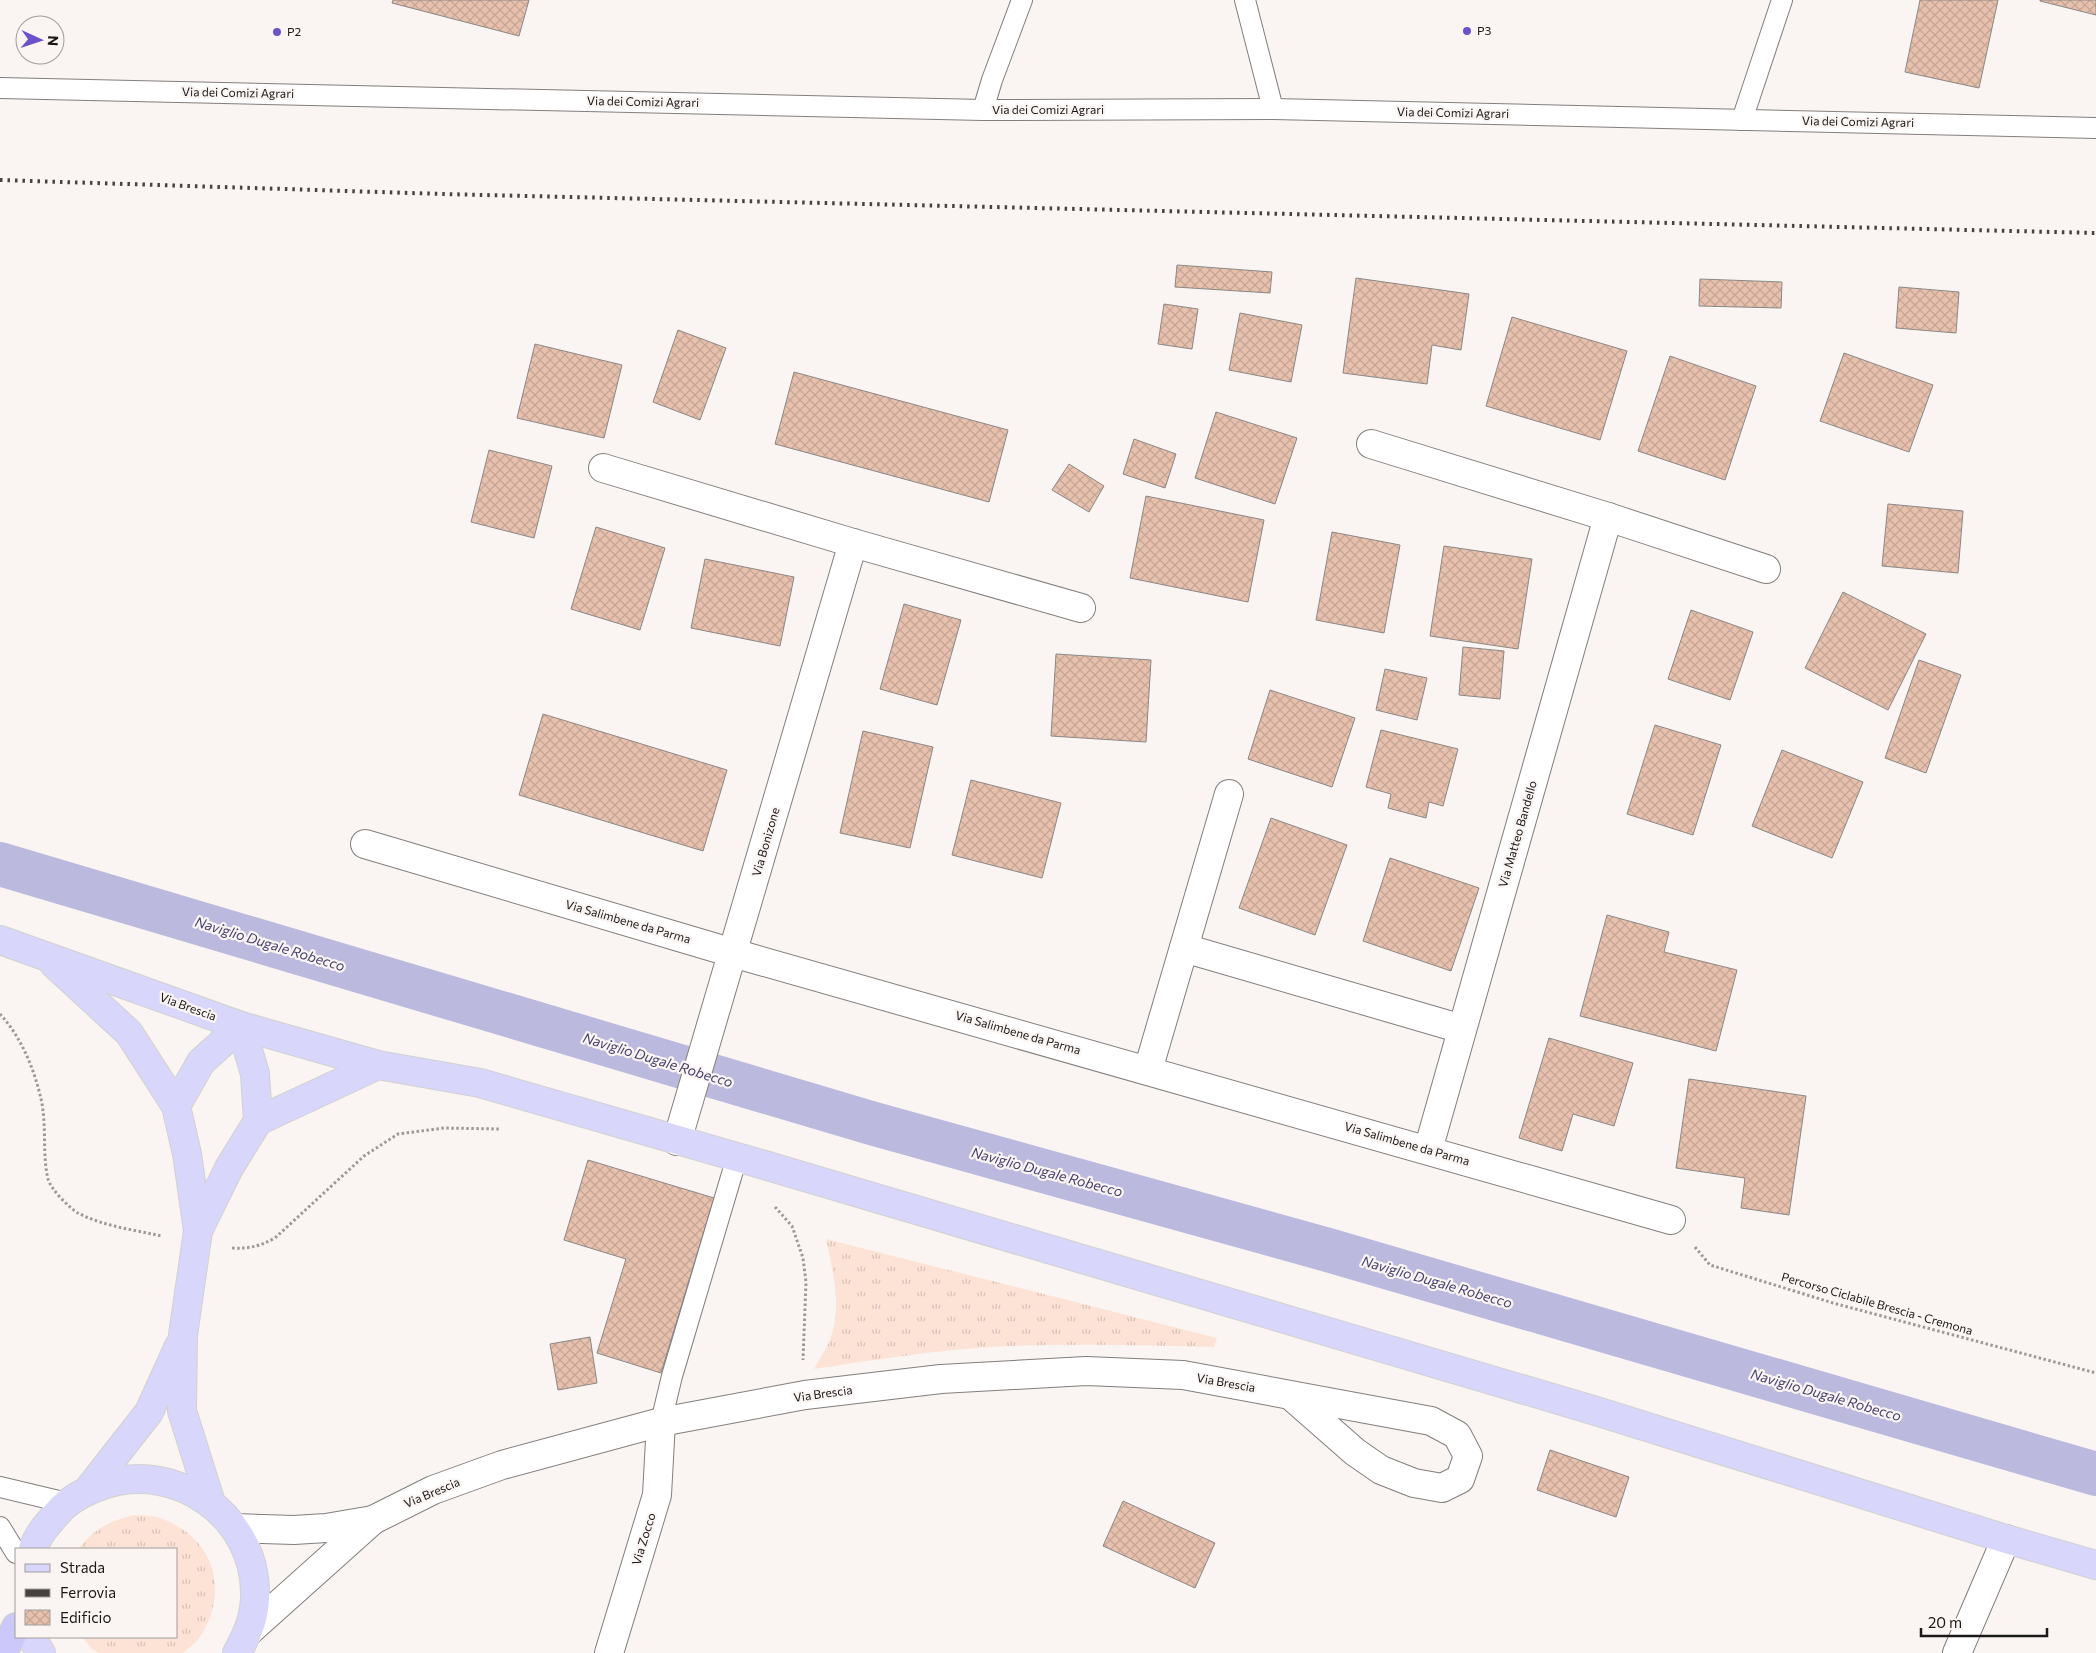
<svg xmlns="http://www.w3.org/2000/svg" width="2096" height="1653" font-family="Commissioner,sans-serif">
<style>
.grass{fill:url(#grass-tufts)}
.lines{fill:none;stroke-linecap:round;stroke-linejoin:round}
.canal{stroke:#bbb9dd;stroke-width:44}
.building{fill:url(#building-cross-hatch);stroke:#8b8785}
.service-casing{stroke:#837e7c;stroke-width:22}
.minor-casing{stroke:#837e7c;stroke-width:30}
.primary-casing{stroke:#d1d1d1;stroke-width:30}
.trunk-casing{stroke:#d1d1d1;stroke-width:30}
.path{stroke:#9d9997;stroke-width:3;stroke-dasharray:2.5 2.5;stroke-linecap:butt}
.service{stroke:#fff;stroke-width:20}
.minor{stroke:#fff;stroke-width:28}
.primary{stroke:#d9d6fb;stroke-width:28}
.trunk{stroke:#ccc8fa;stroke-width:28}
.rail{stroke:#454241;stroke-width:4;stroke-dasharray:2.5 5;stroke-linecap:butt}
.poi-dot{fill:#6a52cb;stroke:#faf5f2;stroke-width:2}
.labels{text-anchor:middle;stroke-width:4.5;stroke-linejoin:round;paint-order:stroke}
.poi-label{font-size:12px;fill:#1a1818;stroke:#faf5f2;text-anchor:start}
.street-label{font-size:12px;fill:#1a1818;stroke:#faf5f2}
.water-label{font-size:14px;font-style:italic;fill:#453f6f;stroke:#faf5f2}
</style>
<defs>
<pattern id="grass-tufts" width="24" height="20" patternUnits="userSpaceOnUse" patternTransform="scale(1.25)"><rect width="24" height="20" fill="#fde3d5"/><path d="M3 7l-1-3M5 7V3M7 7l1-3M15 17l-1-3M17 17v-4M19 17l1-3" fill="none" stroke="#d8c2b6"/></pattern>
<pattern id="building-cross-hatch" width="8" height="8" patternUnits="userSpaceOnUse" patternTransform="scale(1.25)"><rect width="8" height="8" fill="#e7c1ae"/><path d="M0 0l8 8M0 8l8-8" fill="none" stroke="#c6a595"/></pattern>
</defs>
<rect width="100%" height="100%" fill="#faf5f2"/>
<g class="grass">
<path d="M826,1239L1217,1338L1214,1347C1140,1345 1065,1343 991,1347C931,1351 872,1360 814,1369C819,1360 825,1351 829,1342C843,1309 833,1272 826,1239Z"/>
<path d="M133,1515C142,1516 152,1515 160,1518C212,1536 230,1587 202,1634C198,1641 190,1647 183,1653H99L92,1649L82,1637H176V1549H79C94,1528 109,1522 133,1515Z"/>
</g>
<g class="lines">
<path class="canal" d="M0,864L871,1123L1328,1250L2096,1474"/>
</g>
<g class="building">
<path d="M393,0H529L519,36L392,3Z"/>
<path d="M1920,0H1998L1979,88L1905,72Z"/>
<path d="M2096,0V15L2040,1V0Z"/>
<path d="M1177,265L1272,272L1270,293L1175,287Z"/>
<path d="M1356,278L1469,294L1461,350L1432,345L1427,384L1343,373Z"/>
<path d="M1700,279L1782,282L1781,308L1699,306Z"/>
<path d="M1899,287L1959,292L1956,333L1896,328Z"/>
<path d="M1164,304L1198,309L1192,349L1158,344Z"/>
<path d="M1240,313L1302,325L1291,382L1229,370Z"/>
<path d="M1512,317L1627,351L1600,440L1486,406Z"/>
<path d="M678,330L726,348L700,420L653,402Z"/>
<path d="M535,344L622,365L604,438L517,418Z"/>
<path d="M1844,353L1933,385L1909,452L1820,421Z"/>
<path d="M1670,356L1756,386L1725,480L1638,451Z"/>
<path d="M794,372L1008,430L989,502L775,444Z"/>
<path d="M1216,412L1297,438L1275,504L1195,478Z"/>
<path d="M1134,439L1176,454L1165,488L1123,474Z"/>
<path d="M489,450L552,466L534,538L471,522Z"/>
<path d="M1069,464L1104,486L1089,512L1052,490Z"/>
<path d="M1146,496L1264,520L1248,602L1130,578Z"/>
<path d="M1888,504L1963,511L1958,573L1882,566Z"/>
<path d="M596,527L665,548L640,630L571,609Z"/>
<path d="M1332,532L1400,545L1384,633L1316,620Z"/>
<path d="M1444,546L1532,559L1518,649L1430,636Z"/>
<path d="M705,559L794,577L780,646L691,628Z"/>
<path d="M1843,592L1926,634L1888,710L1805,668Z"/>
<path d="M904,604L961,620L937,705L880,689Z"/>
<path d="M1691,610L1753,632L1730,700L1668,679Z"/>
<path d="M1463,647L1504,651L1500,699L1459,695Z"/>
<path d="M1056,654L1151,660L1146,742L1051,736Z"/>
<path d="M1919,660L1961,675L1926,773L1885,758Z"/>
<path d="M1385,669L1427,678L1417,720L1376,710Z"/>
<path d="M1270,690L1355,718L1332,787L1248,759Z"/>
<path d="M543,714L727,770L703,851L519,795Z"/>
<path d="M1655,725L1721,745L1693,835L1627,814Z"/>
<path d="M1381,730L1458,749L1443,806L1429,802L1426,818L1388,808L1391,794L1366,787Z"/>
<path d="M863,731L933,747L910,848L840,833Z"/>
<path d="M1782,750L1863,782L1832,858L1752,826Z"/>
<path d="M971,780L1061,803L1042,878L952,855Z"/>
<path d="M1271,818L1347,845L1315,935L1239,908Z"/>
<path d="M1390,858L1479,888L1451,971L1363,941Z"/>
<path d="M1607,915L1669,932L1664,952L1737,970L1716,1051L1580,1016Z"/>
<path d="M1549,1038L1633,1063L1614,1126L1573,1114L1562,1151L1519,1138Z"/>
<path d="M1689,1079L1806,1096L1789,1215L1741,1208L1745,1178L1676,1168Z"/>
<path d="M588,1160L714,1198L661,1373L597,1353L626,1259L564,1240Z"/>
<path d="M590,1337L597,1383L558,1390L550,1344Z"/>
<path d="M1550,1450L1629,1477L1616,1517L1537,1490Z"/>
<path d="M1123,1501L1215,1543L1195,1588L1103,1546Z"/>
</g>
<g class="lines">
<defs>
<g id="service">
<path d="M1245,0L1273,109"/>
<path d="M0,88L983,110L1273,109L2096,128"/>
<path d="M983,110L992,80L1022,0"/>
<path d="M1742,120L1782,0"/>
<path d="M661,1422L672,1376L737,1157"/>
<path d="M0,1487L67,1503"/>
<path d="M0,1527L16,1553"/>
</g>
<g id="minor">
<path d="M1371,444L1608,517L1766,569"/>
<path d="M603,468L853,543L1081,608"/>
<path d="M365,844L733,953L1671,1220"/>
<path d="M1184,948L1462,1029"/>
<path d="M1148,1070L1229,794"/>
<path d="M677,1141L853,543"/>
<path d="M1428,1150L1608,517"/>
<path d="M235,1528L294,1530L326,1528L373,1520"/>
<path d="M249,1631L373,1520L433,1490L502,1465L661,1422L805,1395L941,1379L1086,1371L1183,1375L1431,1421L1457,1435L1468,1456L1460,1479L1442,1488L1414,1483L1381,1470L1355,1452L1290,1395"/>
<path d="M609,1653L657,1495L661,1422"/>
<path d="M1957,1653L2006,1539"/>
</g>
<g id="primary">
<path d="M0,940L241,1026L378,1065L480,1083L761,1164L1596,1411L2006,1539L2096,1565"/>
<path d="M54,964L129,1033L176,1106L187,1154L198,1231L183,1335L182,1411L211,1503"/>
<path d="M241,1026L255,1074L258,1121"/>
<path d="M176,1106L201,1062L241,1026"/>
<path d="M198,1231L229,1168L258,1121L378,1065"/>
<path d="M88,1490L149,1412L179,1346"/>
<path d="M33,1549C38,1534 50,1521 61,1509C73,1497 88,1490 103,1485C177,1460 257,1517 255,1596C255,1617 247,1635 237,1653"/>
<path d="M31,1637L41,1653"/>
</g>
<path id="trunk" d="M3,1653L16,1627"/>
</defs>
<use href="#service" class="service-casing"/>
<use href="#minor" class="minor-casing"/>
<use href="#primary" class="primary-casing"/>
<use href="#trunk" class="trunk-casing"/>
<g class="path">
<path d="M0,1014C21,1037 34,1068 41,1099C47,1124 42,1154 48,1179C50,1188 69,1208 78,1213C103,1226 134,1230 162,1236"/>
<path d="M775,1207L792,1226L803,1258L806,1282L803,1360"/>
<path d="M1695,1247L1710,1265L1833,1303L2096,1373"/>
<path d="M232,1248C249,1249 260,1246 275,1238L364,1156L398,1134L444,1128L499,1129"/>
</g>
<use href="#service" class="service"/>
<use href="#minor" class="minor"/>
<use href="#primary" class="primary"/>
<use href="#trunk" class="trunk"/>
<path class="rail" d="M0,180L442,194L2096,233"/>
</g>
<g class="poi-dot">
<circle cx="1467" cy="31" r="5"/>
<circle cx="277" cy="32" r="5"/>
</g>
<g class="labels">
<g class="poi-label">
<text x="1477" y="35">P3</text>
<text x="287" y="36">P2</text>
</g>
<g class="street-label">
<text transform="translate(238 93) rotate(1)" y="4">Via dei Comizi Agrari</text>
<text transform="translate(643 102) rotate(1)" y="4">Via dei Comizi Agrari</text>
<text x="1048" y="114">Via dei Comizi Agrari</text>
<text transform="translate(1453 113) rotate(1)" y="4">Via dei Comizi Agrari</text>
<text transform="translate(1858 122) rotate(1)" y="4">Via dei Comizi Agrari</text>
<text transform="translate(1518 834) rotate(-74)" y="4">Via Matteo Bandello</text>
<text transform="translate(766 842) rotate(-74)" y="4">Via Bonizone</text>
<text transform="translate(628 922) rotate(16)" y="4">Via Salimbene da Parma</text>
<text transform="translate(188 1007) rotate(20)" y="4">Via Brescia</text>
<text transform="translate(1018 1033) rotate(16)" y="4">Via Salimbene da Parma</text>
<text transform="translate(1407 1144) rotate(16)" y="4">Via Salimbene da Parma</text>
<text transform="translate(1877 1304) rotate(16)" y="4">Percorso Ciclabile Brescia - Cremona</text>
<text transform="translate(1226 1383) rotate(10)" y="4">Via Brescia</text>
<text transform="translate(823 1394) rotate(-8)" y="4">Via Brescia</text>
<text transform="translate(432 1493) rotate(-23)" y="4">Via Brescia</text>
<text transform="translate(644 1539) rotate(-73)" y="4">Via Zocco</text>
</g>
<g class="water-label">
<text transform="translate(270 944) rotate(17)" y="5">Naviglio Dugale Robecco</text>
<text transform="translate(658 1060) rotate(17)" y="5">Naviglio Dugale Robecco</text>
<text transform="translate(1047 1172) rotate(15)" y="5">Naviglio Dugale Robecco</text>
<text transform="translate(1437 1282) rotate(16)" y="5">Naviglio Dugale Robecco</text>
<text transform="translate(1826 1395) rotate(16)" y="5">Naviglio Dugale Robecco</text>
</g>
</g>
<rect x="15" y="1548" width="162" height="90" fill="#faf5f2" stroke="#a09d9b"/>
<rect x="25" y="1564" width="25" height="8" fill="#d9d6fb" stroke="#a09d9b"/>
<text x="60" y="1573" font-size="15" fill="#1a1818">Strada</text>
<rect x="25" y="1589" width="25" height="8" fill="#454241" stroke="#a09d9b"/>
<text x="60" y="1598" font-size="15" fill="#1a1818">Ferrovia</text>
<rect x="25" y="1610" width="25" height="15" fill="url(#building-cross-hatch)" stroke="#a09d9b"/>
<text x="60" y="1623" font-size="15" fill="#1a1818">Edificio</text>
<g transform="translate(40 40) rotate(93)"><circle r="24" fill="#faf5f2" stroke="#a09d9b"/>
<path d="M0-4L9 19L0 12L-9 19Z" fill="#6a52cb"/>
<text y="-8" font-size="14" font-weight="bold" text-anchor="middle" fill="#1a1818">N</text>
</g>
<path d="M1921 1628v8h126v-8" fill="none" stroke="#1a1818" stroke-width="2.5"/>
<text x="1928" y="1628" font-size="15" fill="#1a1818" stroke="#faf5f2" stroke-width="4" paint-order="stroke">20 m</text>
</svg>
